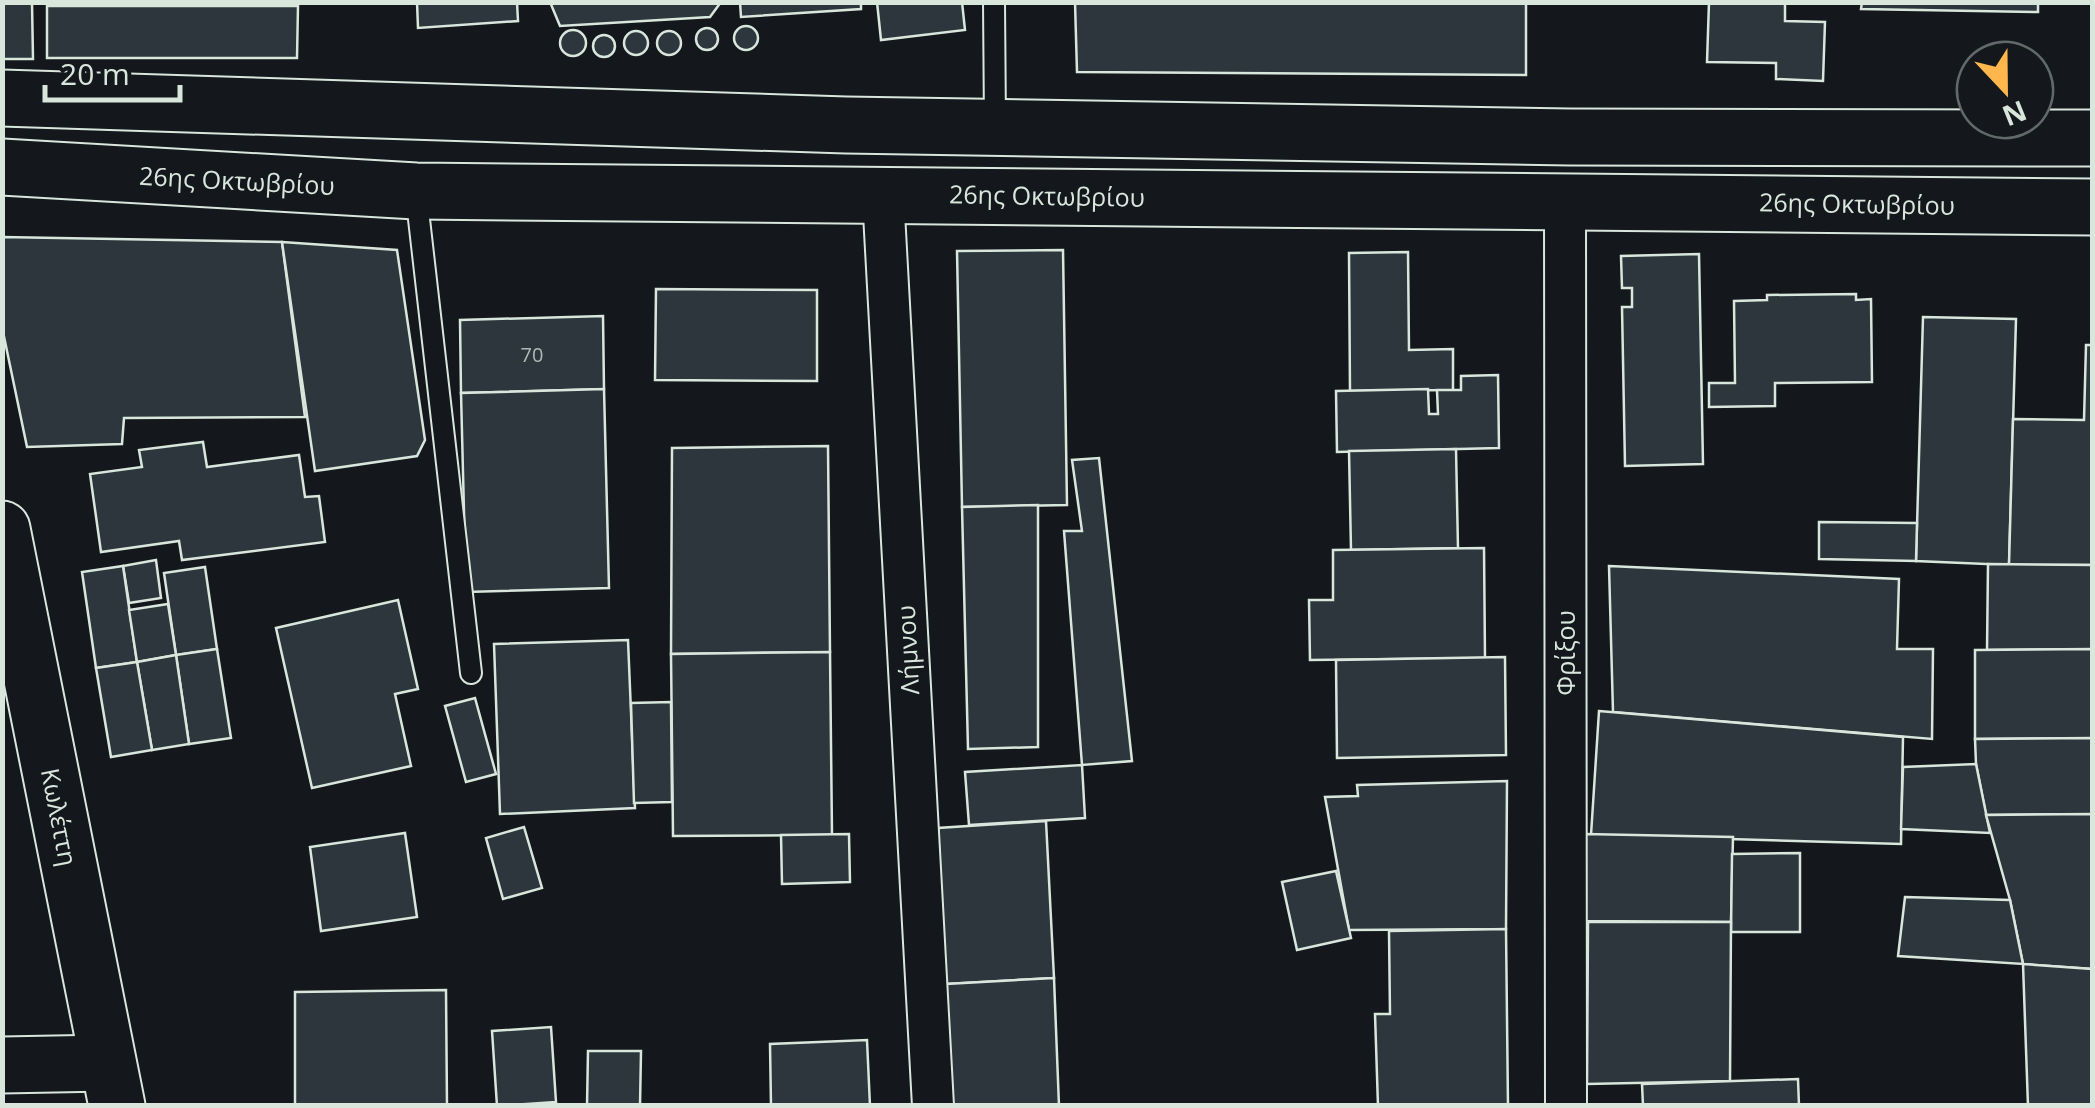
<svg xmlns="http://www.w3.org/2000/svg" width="2095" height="1108" font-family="'Open Sans',sans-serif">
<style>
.building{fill:#2c363c;stroke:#d8e6dc;stroke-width:2.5}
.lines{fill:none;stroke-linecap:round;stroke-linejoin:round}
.lane-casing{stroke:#d8e6dc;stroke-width:24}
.street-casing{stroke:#d8e6dc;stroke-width:44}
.secondary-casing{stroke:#d8e6dc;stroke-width:59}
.lane{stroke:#14181c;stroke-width:20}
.street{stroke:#14181c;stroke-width:40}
.secondary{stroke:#14181c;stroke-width:55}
.labels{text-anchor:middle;stroke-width:8;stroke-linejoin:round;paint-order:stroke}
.number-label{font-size:20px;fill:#adbab4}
.street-label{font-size:25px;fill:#d8e6dc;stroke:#14181c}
</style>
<rect width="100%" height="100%" fill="#14181c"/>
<g class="building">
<path d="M2,2H32L33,59H2Z"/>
<path d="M417,2H517L518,21L418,28Z"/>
<path d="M550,2H721L710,17L560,26Z"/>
<path d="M740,2H861V9L741,17Z"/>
<path d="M877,2H962L965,30L881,40Z"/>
<path d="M1075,2H1526V75L1077,72Z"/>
<path d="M1709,2H1785V21L1825,22L1823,81L1776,79V63L1707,62Z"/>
<path d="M1862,2H2038V12L1861,9Z"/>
<path d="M47,6H298L297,58H47Z"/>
<circle cx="746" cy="38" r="12"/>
<circle cx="707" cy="39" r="11"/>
<circle cx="573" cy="43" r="13"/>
<circle cx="669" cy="43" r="12"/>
<circle cx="636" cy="43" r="12"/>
<circle cx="604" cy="46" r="11"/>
<path d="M2,237L282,242L305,417L124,418L122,444L27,447L2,327Z"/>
<path d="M282,242L397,250L425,440L417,456L315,471Z"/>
<path d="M1063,250L1067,505L962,507L957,251Z"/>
<path d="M1408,252L1409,350L1453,349V390L1350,391L1349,253Z"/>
<path d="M1699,254L1703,464L1625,466L1622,307H1632V288H1622L1621,256Z"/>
<path d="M656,289L817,290V381L655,380Z"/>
<path d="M1856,294V300L1871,299L1872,382L1775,383V406L1709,407V383H1735L1734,301L1767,300V295Z"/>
<path d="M603,316L604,389L461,393L460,320Z"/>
<path d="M1923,317L2016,319L2009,565L1916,561Z"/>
<path d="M2086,345H2092V565H2009L2013,419L2084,420Z"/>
<path d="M1498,375L1499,448L1337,452L1336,391L1428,389L1429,414H1438L1437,390H1461V376Z"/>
<path d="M604,389L609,588L466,592L461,393Z"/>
<path d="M203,442L207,467L299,455L305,497L319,496L325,542L182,560L179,541L101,552L90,474L142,467L139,450Z"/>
<path d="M828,446L830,652L671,654L672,448Z"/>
<path d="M1456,449L1458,548L1351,550L1349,451Z"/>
<path d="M1099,458L1132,761L1082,765L1064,531H1082L1072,460Z"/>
<path d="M1038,505V747L968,749L962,507Z"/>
<path d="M1819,522L1917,523L1916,561L1819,559Z"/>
<path d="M1484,548L1485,658L1310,660L1309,600H1333V550Z"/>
<path d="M156,560L161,598L129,603L123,566Z"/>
<path d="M1988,564L2092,565V649L1987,650Z"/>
<path d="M123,566L137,662L96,668L82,572Z"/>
<path d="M1609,566L1899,579L1897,649H1933L1932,739L1613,712Z"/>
<path d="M205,567L217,649L176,655L164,573Z"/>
<path d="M398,600L418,689L395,694L411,766L312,788L276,628Z"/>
<path d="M168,604L176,655L137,662L129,610Z"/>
<path d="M628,640L635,808L500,814L494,644Z"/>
<path d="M217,649L231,738L189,744L176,655Z"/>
<path d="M2092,649V738L1975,739V650Z"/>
<path d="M830,652L832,835L673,836L671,654Z"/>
<path d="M176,655L189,744L152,750L137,662Z"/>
<path d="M1505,657L1506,755L1337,758L1336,660Z"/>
<path d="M137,662L152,750L111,757L96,668Z"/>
<path d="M475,698L496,774L466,782L445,706Z"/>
<path d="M671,702L672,802L634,803L631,703Z"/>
<path d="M1599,711L1903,737L1901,844L1591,835Z"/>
<path d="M2092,738V814L1986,815L1976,764L1975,739Z"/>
<path d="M1976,764L1990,833L1901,829L1903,767Z"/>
<path d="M1082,765L1085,818L969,825L965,772Z"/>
<path d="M1507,781L1506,929L1349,930L1325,797L1358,796L1357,785Z"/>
<path d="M2092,814V969L2023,964L2010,900L1986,815Z"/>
<path d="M1046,821L1054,978L946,984L938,828Z"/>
<path d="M524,827L542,888L503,899L486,838Z"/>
<path d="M405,833L417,917L321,931L310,847Z"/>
<path d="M849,834L850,882L782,884L781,835Z"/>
<path d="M1585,834L1733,837L1731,922L1583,921Z"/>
<path d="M1800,853V932H1731L1732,854Z"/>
<path d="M1336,871L1351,938L1297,950L1282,882Z"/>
<path d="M1905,897L2010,900L2023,964L1898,956Z"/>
<path d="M1588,922H1731L1730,1081L1587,1084Z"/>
<path d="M1506,929L1508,1106H1378L1375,1014H1390L1389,931Z"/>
<path d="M2023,964L2092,969V1106H2028Z"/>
<path d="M1054,978L1059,1106H952L946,984Z"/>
<path d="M446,990L447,1106H295V992Z"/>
<path d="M551,1027L556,1102L497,1106L492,1031Z"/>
<path d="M867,1040L870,1106H771L770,1044Z"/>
<path d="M588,1051H641L640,1106H587Z"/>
<path d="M1798,1079L1799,1106H1643L1642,1084Z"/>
</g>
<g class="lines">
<defs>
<g id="lane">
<path d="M994,2L995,125"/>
<path d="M416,193L471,673"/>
</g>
<g id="street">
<path d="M883,195L933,1106"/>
<path d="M1565,201L1566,1106"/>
</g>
<g id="secondary">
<path d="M2,98L846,125L1570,137L2092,138"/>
<path d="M2,167L416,191L2092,207"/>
<path d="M2,529L117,1106"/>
<path d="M2,1065L107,1063"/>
</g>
</defs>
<use href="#lane" class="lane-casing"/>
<use href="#street" class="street-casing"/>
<use href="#secondary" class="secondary-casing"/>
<use href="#lane" class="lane"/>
<use href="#street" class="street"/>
<use href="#secondary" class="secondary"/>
</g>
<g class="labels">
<g class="number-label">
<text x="532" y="362">70</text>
</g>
<g class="street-label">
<text transform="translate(237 181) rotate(3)" y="9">26ης Οκτωβρίου</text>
<text transform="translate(1047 196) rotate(1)" y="9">26ης Οκτωβρίου</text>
<text transform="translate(1857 204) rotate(1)" y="9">26ης Οκτωβρίου</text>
<text transform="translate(908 650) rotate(-93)" y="9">Λήμνου</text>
<text transform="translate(1566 653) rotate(-90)" y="9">Φρίξου</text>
<text transform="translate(59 817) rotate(79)" y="9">Κωλέττη</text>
</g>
</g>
<rect width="2095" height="1108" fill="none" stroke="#d8e6dc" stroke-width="10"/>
<g transform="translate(2005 90) rotate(158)"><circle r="48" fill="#14181c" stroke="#626a69" stroke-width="2.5"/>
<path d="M0-8L18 38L0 25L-18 38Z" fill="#ffb74d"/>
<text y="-15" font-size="28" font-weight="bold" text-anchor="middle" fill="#d8e6dc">N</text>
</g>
<path d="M45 85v15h135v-15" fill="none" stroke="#d8e6dc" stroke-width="5"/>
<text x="60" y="85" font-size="30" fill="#d8e6dc" stroke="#14181c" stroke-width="8" paint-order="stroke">20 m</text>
</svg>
